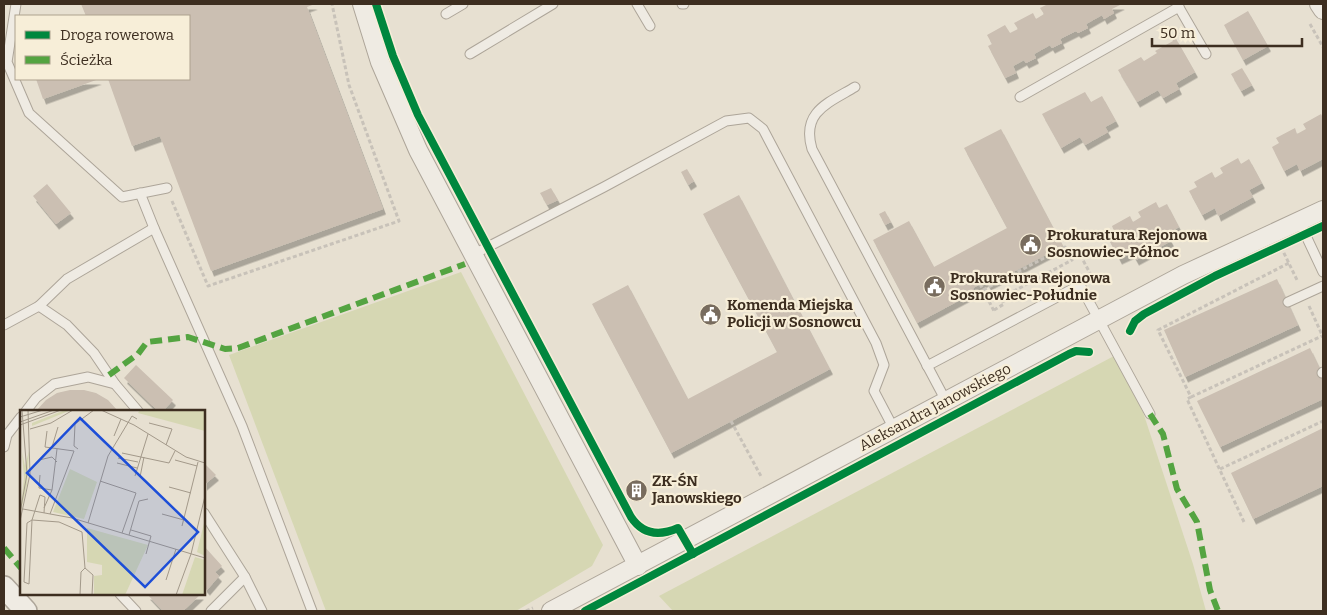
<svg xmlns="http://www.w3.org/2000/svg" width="1327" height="615" font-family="Bitter,serif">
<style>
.green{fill:#d6d7b3}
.building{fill:#cbbfb2;filter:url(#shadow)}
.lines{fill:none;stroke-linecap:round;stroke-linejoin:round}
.service-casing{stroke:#ada599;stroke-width:11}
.minor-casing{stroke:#ada599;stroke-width:20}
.tertiary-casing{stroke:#ada599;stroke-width:24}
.path{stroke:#c8c2b9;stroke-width:3;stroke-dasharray:4 2.5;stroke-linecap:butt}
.service{stroke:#efebe3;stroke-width:9}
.minor{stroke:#efebe3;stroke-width:18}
.tertiary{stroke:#efebe3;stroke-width:21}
.quiet{stroke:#54a441;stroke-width:6;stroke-dasharray:12 6;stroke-linecap:butt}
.cycleway-casing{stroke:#f7eed8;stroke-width:11}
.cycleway{stroke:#00873e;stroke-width:8}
.labels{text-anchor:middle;stroke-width:4.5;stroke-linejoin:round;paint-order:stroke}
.poi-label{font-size:15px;font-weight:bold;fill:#3d2e20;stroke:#f7eed8;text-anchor:start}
.street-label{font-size:15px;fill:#3d2e20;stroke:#f7eed8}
.inset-road{fill:none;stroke:#a3998a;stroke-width:1}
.view{fill:#1d4ed8;fill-opacity:0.15;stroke:#1d4ed8;stroke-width:2.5}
.inset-edge{fill:none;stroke:#3d2e20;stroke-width:2.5}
</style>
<defs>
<filter id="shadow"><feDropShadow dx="3" dy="5.5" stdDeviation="0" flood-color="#0004"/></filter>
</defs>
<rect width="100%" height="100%" fill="#e7e0d1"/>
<g class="green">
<path d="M461,272L603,545L592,566L516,611H326L229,355Z"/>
<path d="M1114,356L1143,412L1193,564L1206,611H673L659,596Z"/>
</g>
<g class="building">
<path d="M81,4H315L307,7L383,209L211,271L160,136L132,146L108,79H189V16H86Z"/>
<path d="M1048,4H1122L1112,9L1114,13L1104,19L1102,15L1086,24L1088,28L1078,33L1076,31L1060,39L1062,43L1052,48L1050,45L1034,54L1036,58L1026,63L1024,60L1013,66L1016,73L1005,78L988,46L992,44L987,35L1005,25L1010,33L1018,29L1014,23L1033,13L1036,19L1044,14L1040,8Z"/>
<path d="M1248,11L1268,46L1243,60L1224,25Z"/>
<path d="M1175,37L1195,72L1176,83L1179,89L1163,98L1158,90L1137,102L1118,70L1141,57L1144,61L1157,53L1155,51L1173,41L1172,39Z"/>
<path d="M1242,68L1252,85L1241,91L1231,74Z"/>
<path d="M36,79H99L43,99Z"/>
<path d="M1085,92L1091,102L1102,96L1116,121L1105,127L1108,132L1085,145L1080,137L1061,148L1042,114Z"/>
<path d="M1321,114L1323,118V159L1300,171L1297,164L1284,171L1272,147L1279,143L1276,138L1295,128L1297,134L1306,129L1303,124Z"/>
<path d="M1001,129L1063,246L988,285L986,281L980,284L973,288L975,292L917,323L873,240L909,221L934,267L1007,228L964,148Z"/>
<path d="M1238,158L1241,164L1249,159L1262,183L1249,190L1253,197L1218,216L1215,208L1202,215L1189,191L1197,187L1194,182L1212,172L1215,178L1223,173L1220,168Z"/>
<path d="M687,169L694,181L688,185L681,172Z"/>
<path d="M47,184L71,213L56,224L33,196Z"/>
<path d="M551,188L558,200L547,205L540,193Z"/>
<path d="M739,195L830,369L671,453L592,304L628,285L688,399L777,352L703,214Z"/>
<path d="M1156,202L1159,208L1167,204L1179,227L1167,234L1171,241L1136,260L1132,253L1119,259L1107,236L1114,231L1112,226L1130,216L1133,222L1141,217L1138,212Z"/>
<path d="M885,211L891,222L885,225L879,214Z"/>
<path d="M1277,279L1298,325L1185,377L1164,330Z"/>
<path d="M1310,348L1323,375V399L1220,447L1197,401Z"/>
<path d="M136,365L173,400L163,411H158L124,378Z"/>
<path d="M70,390H84L96,393L108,400L118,411H36L46,400L57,393Z"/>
<path d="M1323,428V486L1253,519L1231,473Z"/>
<path d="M205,464L216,475L204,485V465Z"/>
<path d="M204,546L222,566L215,572L219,576L207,590L204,587Z"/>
<path d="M147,594H201L183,611H163Z"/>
</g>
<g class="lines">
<defs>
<g id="service">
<path d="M16,4L7,62L29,113L122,197L167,188"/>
<path d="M637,4L650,26"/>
<path d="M682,4H684"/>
<path d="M1177,4L1206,54"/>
<path d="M446,14L463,4"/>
<path d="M470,54L553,4"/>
<path d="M855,87C828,103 801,112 812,149L946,401"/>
<path d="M1020,97L1179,7"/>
<path d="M140,193L154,228"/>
<path d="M1299,221L1323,272"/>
<path d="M474,254L604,187L726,121L749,118L763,129L876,343L884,365L874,391L894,429"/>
<path d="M1288,302L1323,286"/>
<path d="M39,306L67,325L94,353L115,384L138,411"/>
<path d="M4,325L39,306L67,279L154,228L242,426L312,611"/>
<path d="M927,366L1080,285L1150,414"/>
<path d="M1322,373L1323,372"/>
<path d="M26,411L36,398L54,384L88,377L115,384"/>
<path d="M4,447L7,435L21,417"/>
<path d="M204,513L245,577L262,611"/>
<path d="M120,594L136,611"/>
<path d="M211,611L245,577"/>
</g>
<g id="minor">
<path d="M362,4L380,62L418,150L638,566"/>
<path d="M1319,4L1323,10"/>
<path d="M551,611L1183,275L1323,210"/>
</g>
<path id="tertiary" d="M4,587L26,611"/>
</defs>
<use href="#service" class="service-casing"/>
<use href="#minor" class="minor-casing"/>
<use href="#tertiary" class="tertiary-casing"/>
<g class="path">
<path d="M1310,24L1323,47"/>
<path d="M172,201L208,286L399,221L349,85L332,4"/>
<path d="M1281,247L1298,282"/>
<path d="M980,284L994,311"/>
<path d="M983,290L1065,247L1070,256L1078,251L1091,275"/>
<path d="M1309,306L1323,337"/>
<path d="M994,310L1004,304L1001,298L1072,260L1070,256"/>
<path d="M1191,397L1322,336"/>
<path d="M731,421L762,478"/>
<path d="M1220,469L1323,421"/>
<path d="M1244,522L1187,399L1191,397L1158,330L1289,263"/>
<path d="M526,611L533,608"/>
</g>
<use href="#service" class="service"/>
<use href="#minor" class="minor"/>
<use href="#tertiary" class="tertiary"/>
<g class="quiet">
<path d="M109,375L138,354L147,342L188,337L225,349L238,348L465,264"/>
<path d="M1150,414L1163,434L1177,489L1197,522L1210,590L1218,611"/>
<path d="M4,548L21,568"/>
</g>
<defs>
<g id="cycleway">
<path d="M376,4L393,56L418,115L631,517C643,535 660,536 678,528L693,554"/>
<path d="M1130,331L1135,321L1144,314L1215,276L1323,226"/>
<path d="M585,611L1069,354L1076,351L1089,352"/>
</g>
</defs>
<use href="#cycleway" class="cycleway-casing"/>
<use href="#cycleway" class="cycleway"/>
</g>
<defs>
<symbol id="civic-disc" viewBox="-11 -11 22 22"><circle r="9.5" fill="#786c5e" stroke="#f7eed8"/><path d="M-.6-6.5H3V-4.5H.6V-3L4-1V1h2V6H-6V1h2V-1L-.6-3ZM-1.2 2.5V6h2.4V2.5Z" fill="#fff"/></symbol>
<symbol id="building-disc" viewBox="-11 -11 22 22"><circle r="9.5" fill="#786c5e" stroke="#f7eed8"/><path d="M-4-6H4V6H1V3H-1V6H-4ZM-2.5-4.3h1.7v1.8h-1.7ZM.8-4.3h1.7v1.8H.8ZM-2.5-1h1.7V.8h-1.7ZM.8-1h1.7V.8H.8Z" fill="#fff"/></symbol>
</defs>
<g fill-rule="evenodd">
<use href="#civic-disc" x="1018" y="232" width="25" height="25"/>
<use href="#civic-disc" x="922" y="274" width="25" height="25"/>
<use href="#civic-disc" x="698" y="302" width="25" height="25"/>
<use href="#building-disc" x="624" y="478" width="25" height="25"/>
</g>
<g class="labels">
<g class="poi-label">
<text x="1047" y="240">Prokuratura Rejonowa<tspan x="1047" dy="17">Sosnowiec-Północ</tspan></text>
<text x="950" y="283">Prokuratura Rejonowa<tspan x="950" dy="17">Sosnowiec-Południe</tspan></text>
<text x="727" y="310">Komenda Miejska<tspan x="727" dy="17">Policji w Sosnowcu</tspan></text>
<text x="652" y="486">ZK-ŚN<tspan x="652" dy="17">Janowskiego</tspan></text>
</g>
<g class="street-label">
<text transform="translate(935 407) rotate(-28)" y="5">Aleksandra Janowskiego</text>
</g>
</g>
<g transform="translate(20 410)">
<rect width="185" height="185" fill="#e7e0d1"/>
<path d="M45,0H51L12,16V13ZM120,0H185V21L118,3ZM9,41L7,75L0,105L4,68L2,42L5,56ZM50,59L77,72L64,109L33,102ZM185,109V146L177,142ZM67,118L128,135L105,185H74V166L82,165V155L67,152ZM175,147L185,150V185H162Z" fill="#d6d7b3"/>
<path class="inset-road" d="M81,0L114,15L166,47L185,53M0,7L23,0M0,12L34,0M129,13L152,19L146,35M0,15L41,0M10,19L31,13L53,0M27,21L25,37L54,41L30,104M94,26L101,9M32,37L38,17M58,39L54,36L55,14L74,0M0,41V87M102,43L149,53L155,41M98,48L118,52M19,50L32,47L37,52M155,50L177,56M97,53L117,58M20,65L19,78L32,80M115,66L128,24M123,68L120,67L124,47M80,71L116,83L102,123M149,77L171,83M24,98L32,80L37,39M3,99L52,108L185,148M0,103L7,64L2,0M24,103L25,87L20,85L12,110L7,113L4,172L9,174L12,110L39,112L62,122L65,158L61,162L60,185M142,104L164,110M0,111L10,64L8,0M68,113L88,46L112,6L117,9M162,116L178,52M111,120L131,126L126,144M109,125L119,91L128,89M65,158L73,165L72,185M146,170L156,139M156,185L171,144L185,86"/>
<path class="view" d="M60,8L178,122L125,177L7,63Z"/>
<rect width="185" height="185" class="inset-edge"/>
</g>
<rect width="1327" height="615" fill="none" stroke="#3d2e20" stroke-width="10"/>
<rect x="15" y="15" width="175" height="65" fill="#f7eed8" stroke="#ada18e"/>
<rect x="25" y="31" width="25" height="8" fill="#00873e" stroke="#ada18e"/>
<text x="60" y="40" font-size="15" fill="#3d2e20">Droga rowerowa</text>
<rect x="25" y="56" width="25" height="8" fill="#54a441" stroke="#ada18e"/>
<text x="60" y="65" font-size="15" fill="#3d2e20">Ścieżka</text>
<path d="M1152 38v8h150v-8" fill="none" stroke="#3d2e20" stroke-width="2.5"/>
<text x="1160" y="38" font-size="15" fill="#3d2e20" stroke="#f7eed8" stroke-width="4" paint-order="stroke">50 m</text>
</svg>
